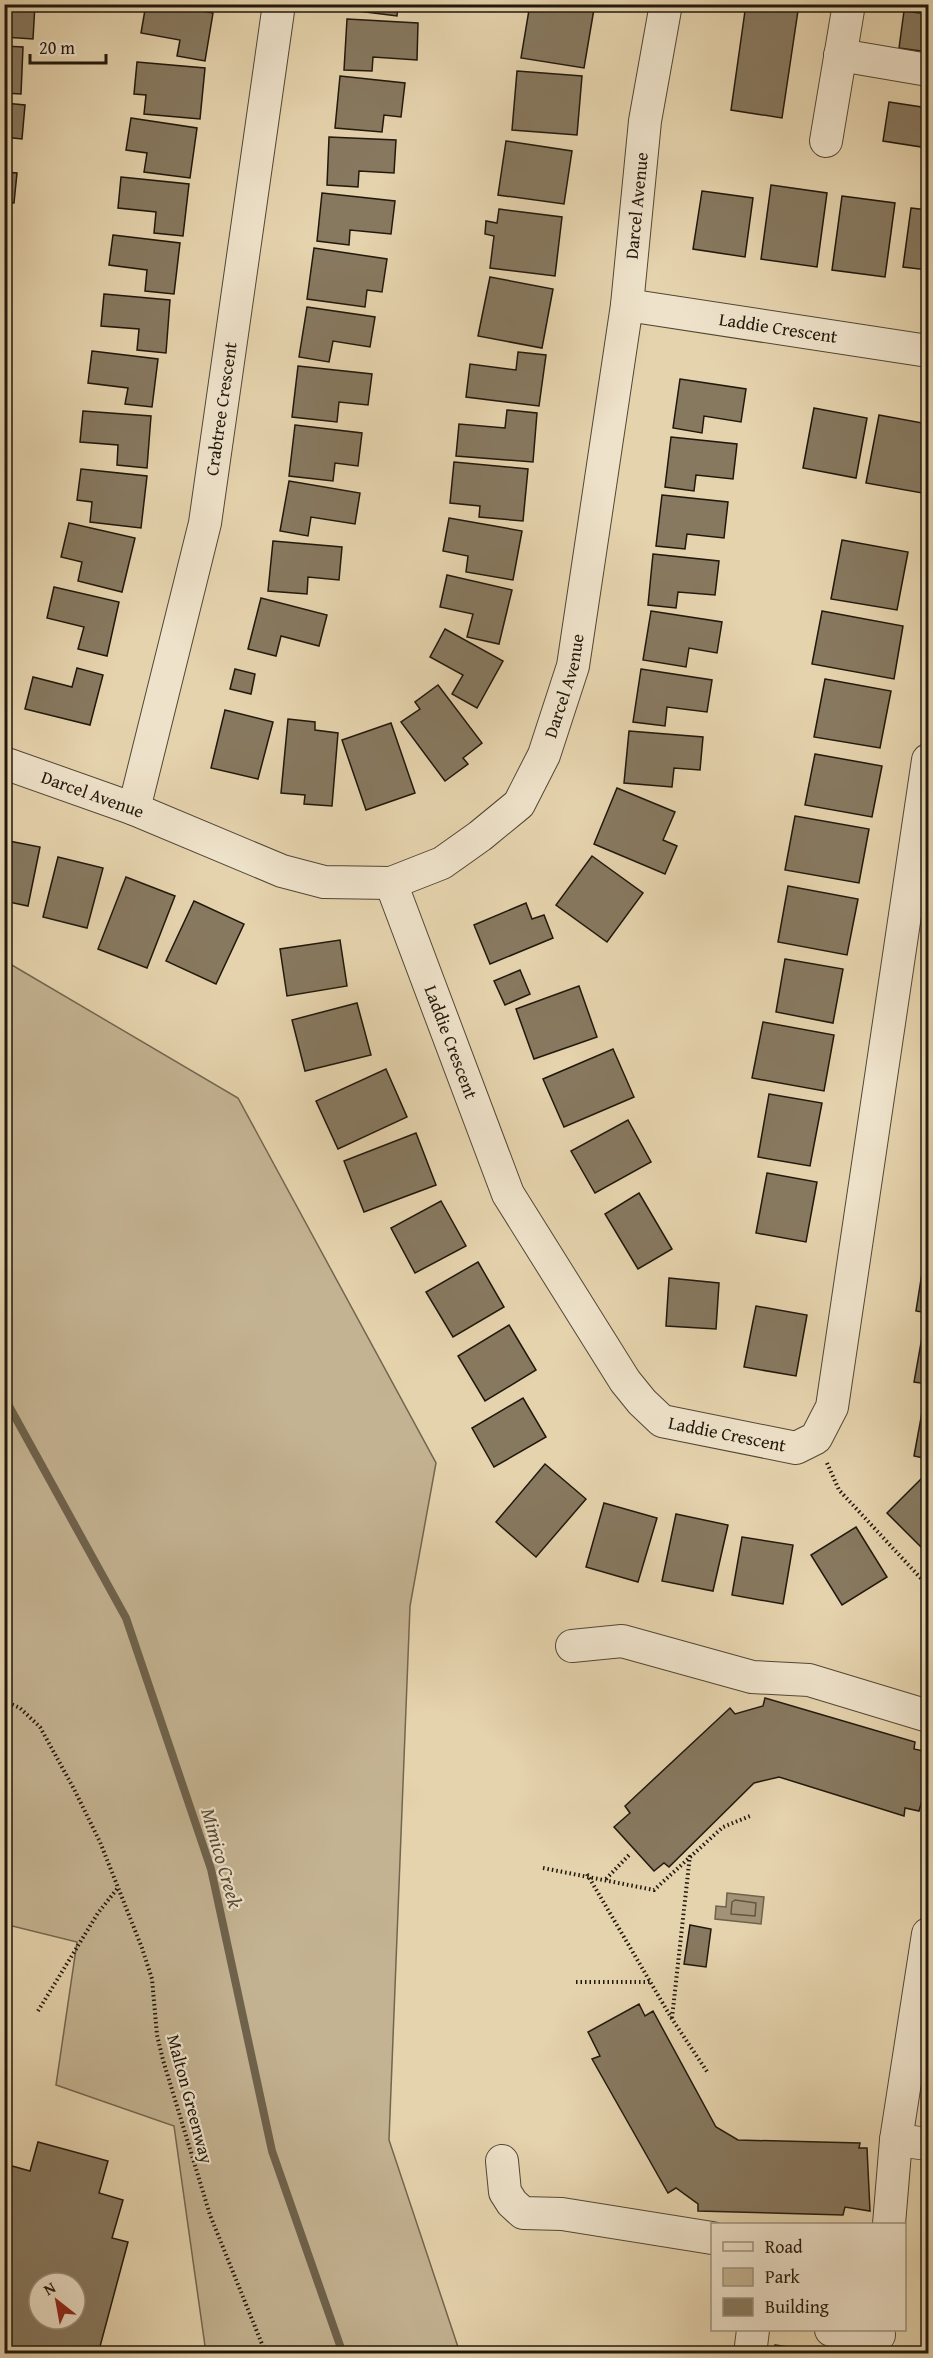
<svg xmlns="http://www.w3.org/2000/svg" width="933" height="2358" font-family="'Gentium Book Plus',serif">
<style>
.green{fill:#c4b392;stroke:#72664f;stroke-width:1.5}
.water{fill:#a29376;stroke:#6e624c;stroke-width:1.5}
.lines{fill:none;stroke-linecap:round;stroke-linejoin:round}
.shore{stroke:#625641;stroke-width:1.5}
.stream{stroke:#6e624c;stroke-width:8}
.building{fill:#877960;stroke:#21180c;stroke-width:1.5;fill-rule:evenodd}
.minor-casing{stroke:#524734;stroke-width:34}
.path{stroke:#21180c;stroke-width:4;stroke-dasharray:1.5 3;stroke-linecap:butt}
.minor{stroke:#eee2ca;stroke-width:32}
.labels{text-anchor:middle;stroke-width:4.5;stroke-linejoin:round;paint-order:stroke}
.street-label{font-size:18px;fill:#21180c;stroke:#eee2ca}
.water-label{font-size:20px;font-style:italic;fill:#554936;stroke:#eee2ca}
</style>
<rect width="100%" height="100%" fill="#e5d3ad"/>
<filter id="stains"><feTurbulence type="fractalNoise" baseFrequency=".00333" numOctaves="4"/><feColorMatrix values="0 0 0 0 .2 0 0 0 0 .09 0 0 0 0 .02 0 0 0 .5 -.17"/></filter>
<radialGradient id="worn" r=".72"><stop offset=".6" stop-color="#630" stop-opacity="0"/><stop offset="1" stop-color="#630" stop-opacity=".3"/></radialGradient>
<path class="green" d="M5,961L238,1098L436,1463L410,1606L389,2140L460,2353H206L174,2126L56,2085L77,1942L4,1924Z"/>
<path class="water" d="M727,1893L764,1897L761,1924L715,1919L716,1906L726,1907Z"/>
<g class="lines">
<path class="shore" d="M735,1900L756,1903L755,1916L731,1914L732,1902Z"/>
<path class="stream" d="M4,1397L126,1618L211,1869L272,2151L343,2354"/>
</g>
<g class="building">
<path d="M4,4H35L33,39L4,37Z"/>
<path d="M146,4H166L213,13L205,61L177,56L180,40L141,33Z"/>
<path d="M351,4H398L397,16L350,10Z"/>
<path d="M530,4H569L594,9L584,68L521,58Z"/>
<path d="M746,4H799L782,118L731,110Z"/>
<path d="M904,11L928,14V52L899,48Z"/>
<path d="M347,19L418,23L417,60L373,57L372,71L344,70Z"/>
<path d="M4,46L23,47L21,94L4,93Z"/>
<path d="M137,62L205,68L200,119L144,114L146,95L134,94Z"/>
<path d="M517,71L582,76L577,135L512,130Z"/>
<path d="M340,76L405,83L401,117L384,115L382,132L335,128Z"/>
<path d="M889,102L928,108V148L883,141Z"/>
<path d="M4,103L25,105L22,139L4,137Z"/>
<path d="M131,118L197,128L190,178L144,172L147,153L126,150Z"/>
<path d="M329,137L396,140L394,173L359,171L358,187L327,185Z"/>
<path d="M506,141L572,151L564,204L498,195Z"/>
<path d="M4,172L17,173L14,203L4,202Z"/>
<path d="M121,177L189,184L183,236L154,233L156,212L118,208Z"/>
<path d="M771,185L827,193L817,267L761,259Z"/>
<path d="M702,191L753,198L745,257L693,249Z"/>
<path d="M322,193L395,201L391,234L350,230L349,245L317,241Z"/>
<path d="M842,196L895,203L885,277L832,270Z"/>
<path d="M911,208L928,210V270L903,267Z"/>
<path d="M499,209L562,217L555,276L490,268L494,236L485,234L486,221L497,223Z"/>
<path d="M113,235L180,243L174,294L145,291L147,270L109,265Z"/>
<path d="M314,248L387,259L382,292L367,290L365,307L307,299Z"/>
<path d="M490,277L553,289L542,348L478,336Z"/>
<path d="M104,294L170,300L166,353L137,350L139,329L101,326Z"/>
<path d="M307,307L375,317L370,347L333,341L329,362L299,357Z"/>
<path d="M92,351L158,359L152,407L125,404L128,388L88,383Z"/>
<path d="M518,352L546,355L539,406L466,397L470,364L516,370Z"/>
<path d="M298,366L372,374L368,405L339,402L337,422L292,417Z"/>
<path d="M680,379L746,389L741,422L704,416L702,433L673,428Z"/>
<path d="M814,408L867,418L856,478L803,468Z"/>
<path d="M507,410L537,413L533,462L456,456L459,424L505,428Z"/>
<path d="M83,411L151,416L147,468L117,465L118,445L80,442Z"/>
<path d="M879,415L928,424V456L922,493L866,483Z"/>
<path d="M295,425L362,433L358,466L335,463L333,481L289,476Z"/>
<path d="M671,437L737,444L733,479L696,475L694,491L665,487Z"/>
<path d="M454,462L528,469L523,521L479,517L480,506L450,503Z"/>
<path d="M81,469L147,476L141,528L90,522L92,502L77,500Z"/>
<path d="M289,481L360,493L355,524L311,517L308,536L280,531Z"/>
<path d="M662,495L728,502L724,538L687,534L685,549L656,546Z"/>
<path d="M449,518L522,531L513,580L466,572L468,556L443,551Z"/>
<path d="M69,523L135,538L122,592L78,581L82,562L61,557Z"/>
<path d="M842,540L908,552L897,610L831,599Z"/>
<path d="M273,541L342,547L339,580L308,577L307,594L268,591Z"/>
<path d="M653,554L719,561L715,595L678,592L676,608L648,605Z"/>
<path d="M447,575L512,590L499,644L467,637L473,614L440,607Z"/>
<path d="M54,587L119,602L107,656L78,649L84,627L47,618Z"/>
<path d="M261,598L327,615L319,646L281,636L276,656L248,649Z"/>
<path d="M651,611L722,622L717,653L689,648L686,667L643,660Z"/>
<path d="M822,611L903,626L894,679L812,664Z"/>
<path d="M445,629L503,661L477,708L452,694L463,675L430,657Z"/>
<path d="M77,668L103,675L90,725L25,709L33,677L72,687Z"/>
<path d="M235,669L255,674L251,694L230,689Z"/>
<path d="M641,669L712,680L707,712L667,707L665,726L633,722Z"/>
<path d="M825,679L891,691L880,748L814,737Z"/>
<path d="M438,685L482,743L463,758L468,764L445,781L401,722L420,709L415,702Z"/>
<path d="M225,710L273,722L258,779L211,768Z"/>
<path d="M288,719L315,722V730L338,733L332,806L304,804L305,795L281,793Z"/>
<path d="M391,723L415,793L366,810L342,740Z"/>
<path d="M629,731L703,737L700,770L674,768L672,787L624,783Z"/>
<path d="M815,754L882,766L872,817L805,805Z"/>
<path d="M617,788L675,812L663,840L677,846L665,874L594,844Z"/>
<path d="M795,816L869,829L859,883L785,870Z"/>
<path d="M4,840L40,847L28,906L4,901Z"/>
<path d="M592,856L643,893L607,942L556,905Z"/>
<path d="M58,857L103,868L87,928L43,917Z"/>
<path d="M126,877L175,896L147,968L98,949Z"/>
<path d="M788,886L858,899L847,955L778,942Z"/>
<path d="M194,901L244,924L216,984L166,961Z"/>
<path d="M526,903L532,919L544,915L553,938L490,964L474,925Z"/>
<path d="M340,940L347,986L287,996L280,949Z"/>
<path d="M785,959L843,969L833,1023L776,1012Z"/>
<path d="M520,970L530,994L505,1005L494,981Z"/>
<path d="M579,986L597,1037L534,1059L516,1009Z"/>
<path d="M357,1003L371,1055L305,1071L292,1020Z"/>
<path d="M763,1022L834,1035L824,1091L752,1078Z"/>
<path d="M613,1049L634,1097L564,1127L543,1079Z"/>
<path d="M386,1069L407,1117L338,1149L316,1101Z"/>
<path d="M769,1094L822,1103L810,1166L758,1157Z"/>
<path d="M628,1120L651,1162L595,1193L571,1151Z"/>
<path d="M416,1133L436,1185L364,1212L344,1161Z"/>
<path d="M767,1173L817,1182L806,1242L756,1233Z"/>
<path d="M639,1193L672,1249L638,1269L605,1214Z"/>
<path d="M441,1201L466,1246L415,1273L391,1228Z"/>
<path d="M928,1204V1240L923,1239Z"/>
<path d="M925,1254L928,1255V1313L916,1311Z"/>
<path d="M478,1262L504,1307L453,1337L426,1292Z"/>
<path d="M669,1278L719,1283L716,1329L666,1326Z"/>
<path d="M756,1306L807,1315L796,1376L744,1367Z"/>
<path d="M509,1325L536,1370L485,1401L458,1356Z"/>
<path d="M924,1326L928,1327V1384L914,1382Z"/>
<path d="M925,1396H928V1459L914,1456Z"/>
<path d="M523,1398L546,1437L494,1467L472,1428Z"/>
<path d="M545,1464L586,1499L536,1557L496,1522Z"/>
<path d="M926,1474L928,1476V1554L887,1513Z"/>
<path d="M604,1503L657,1518L638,1582L586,1567Z"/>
<path d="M676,1514L728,1525L713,1591L662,1581Z"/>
<path d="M856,1527L887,1577L842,1605L811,1555Z"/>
<path d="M742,1537L793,1545L783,1604L732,1595Z"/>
<path d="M765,1698L915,1742L914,1749L928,1752V1780L919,1811L905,1808L904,1816L779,1777L754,1783L669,1867L664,1863L654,1871L614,1827L630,1813L625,1806L730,1708L735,1714L763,1706Z"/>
<path d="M690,1925L711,1929L706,1967L684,1964Z"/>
<path d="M639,2004L645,2016L653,2011L716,2127L738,2140L860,2143L859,2148H867L870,2211L845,2207L843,2215L698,2211V2204L676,2188L668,2193L592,2059L600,2056L588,2032Z"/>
<path d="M38,2142L108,2161L99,2193L123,2200L112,2238L128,2242L98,2354H4V2194L12,2166L30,2171ZM39,2283H75V2319H39Z"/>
<path d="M775,2345L840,2354H774Z"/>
</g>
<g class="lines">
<defs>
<g id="minor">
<path d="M840,55L928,70"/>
<path d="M826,141L849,4"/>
<path id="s1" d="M627,305L928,351"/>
<path id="s2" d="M4,763L134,809L282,871L324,882L391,883L442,863L480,836L519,804L544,755L573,666L627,305L645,121L666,4"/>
<path id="s3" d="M134,809L205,523L279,4"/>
<path id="s4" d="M391,883L508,1194L625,1381L642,1402L662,1421L796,1448L816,1438L832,1407L928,760"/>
<path d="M572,1646L622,1641L752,1677L809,1680L928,1716"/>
<path d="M896,2140L928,2144"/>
<path d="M502,2161L505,2192L512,2203L523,2213L562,2214L712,2238"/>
<path d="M889,2224L896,2140L928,1934"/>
<path d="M831,2330L879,2335"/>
<path d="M750,2354L753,2330"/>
</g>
</defs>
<use href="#minor" class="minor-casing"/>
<g class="path">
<path d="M827,1463L839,1490L928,1586"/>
<path d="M4,1701L20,1708L40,1727L74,1789L100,1842L142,1948L152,1979L157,2035L163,2060L210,2215L266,2354"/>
<path d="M543,1868L654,1890L723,1827L750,1816"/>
<path d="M587,1874L672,2019L708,2073"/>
<path d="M606,1879L629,1855"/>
<path d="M576,1982H650"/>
<path d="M38,2011L98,1913L117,1889"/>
<path d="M672,2018L690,1855"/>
</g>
<use href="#minor" class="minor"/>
</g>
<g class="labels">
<g class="street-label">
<text dy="6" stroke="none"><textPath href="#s2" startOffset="1174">Darcel Avenue</textPath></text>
<text dy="6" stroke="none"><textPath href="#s1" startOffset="153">Laddie Crescent</textPath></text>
<text dy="6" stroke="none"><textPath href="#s3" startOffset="410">Crabtree Crescent</textPath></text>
<text dy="6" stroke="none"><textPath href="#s2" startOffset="688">Darcel Avenue</textPath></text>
<text dy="6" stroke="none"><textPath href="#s2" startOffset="94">Darcel Avenue</textPath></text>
<text dy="6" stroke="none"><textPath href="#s4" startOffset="170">Laddie Crescent</textPath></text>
<text dy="6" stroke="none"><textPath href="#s4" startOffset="674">Laddie Crescent</textPath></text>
<text transform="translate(190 2099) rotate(75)" y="6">Malton Greenway</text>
</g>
<g class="water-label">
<text transform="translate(222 1858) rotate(74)" y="7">Mimico Creek</text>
</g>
</g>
<rect width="933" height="2358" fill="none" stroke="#e5d3ad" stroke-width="24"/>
<rect x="6" y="6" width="921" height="2346" fill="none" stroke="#21180c" stroke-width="3"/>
<rect x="12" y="12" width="909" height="2334" fill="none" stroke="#21180c" stroke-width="1.5"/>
<rect x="711" y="2223" width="195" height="108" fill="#eee2ca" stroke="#9c917e" stroke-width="1.5"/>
<rect x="723" y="2242" width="30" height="9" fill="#eee2ca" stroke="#9c917e" stroke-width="1.5"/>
<text x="765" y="2253" font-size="18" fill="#21180c">Road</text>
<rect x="723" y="2268" width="30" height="18" fill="#c4b392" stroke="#9c917e" stroke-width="1.5"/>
<text x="765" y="2283" font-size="18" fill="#21180c">Park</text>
<rect x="723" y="2298" width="30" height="18" fill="#877960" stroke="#9c917e" stroke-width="1.5"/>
<text x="765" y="2313" font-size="18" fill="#21180c">Building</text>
<g transform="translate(57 2301) rotate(329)"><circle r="28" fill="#eee2ca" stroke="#9c917e" stroke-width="1.5"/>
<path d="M0-4.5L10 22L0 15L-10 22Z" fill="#8f2418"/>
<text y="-9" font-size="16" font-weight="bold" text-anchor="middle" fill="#21180c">N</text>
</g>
<path d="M30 54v9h76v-9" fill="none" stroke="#21180c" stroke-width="3"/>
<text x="39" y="54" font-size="18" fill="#21180c" stroke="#eee2ca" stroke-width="4.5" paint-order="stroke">20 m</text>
<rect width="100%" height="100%" filter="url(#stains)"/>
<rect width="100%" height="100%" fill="url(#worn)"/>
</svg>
